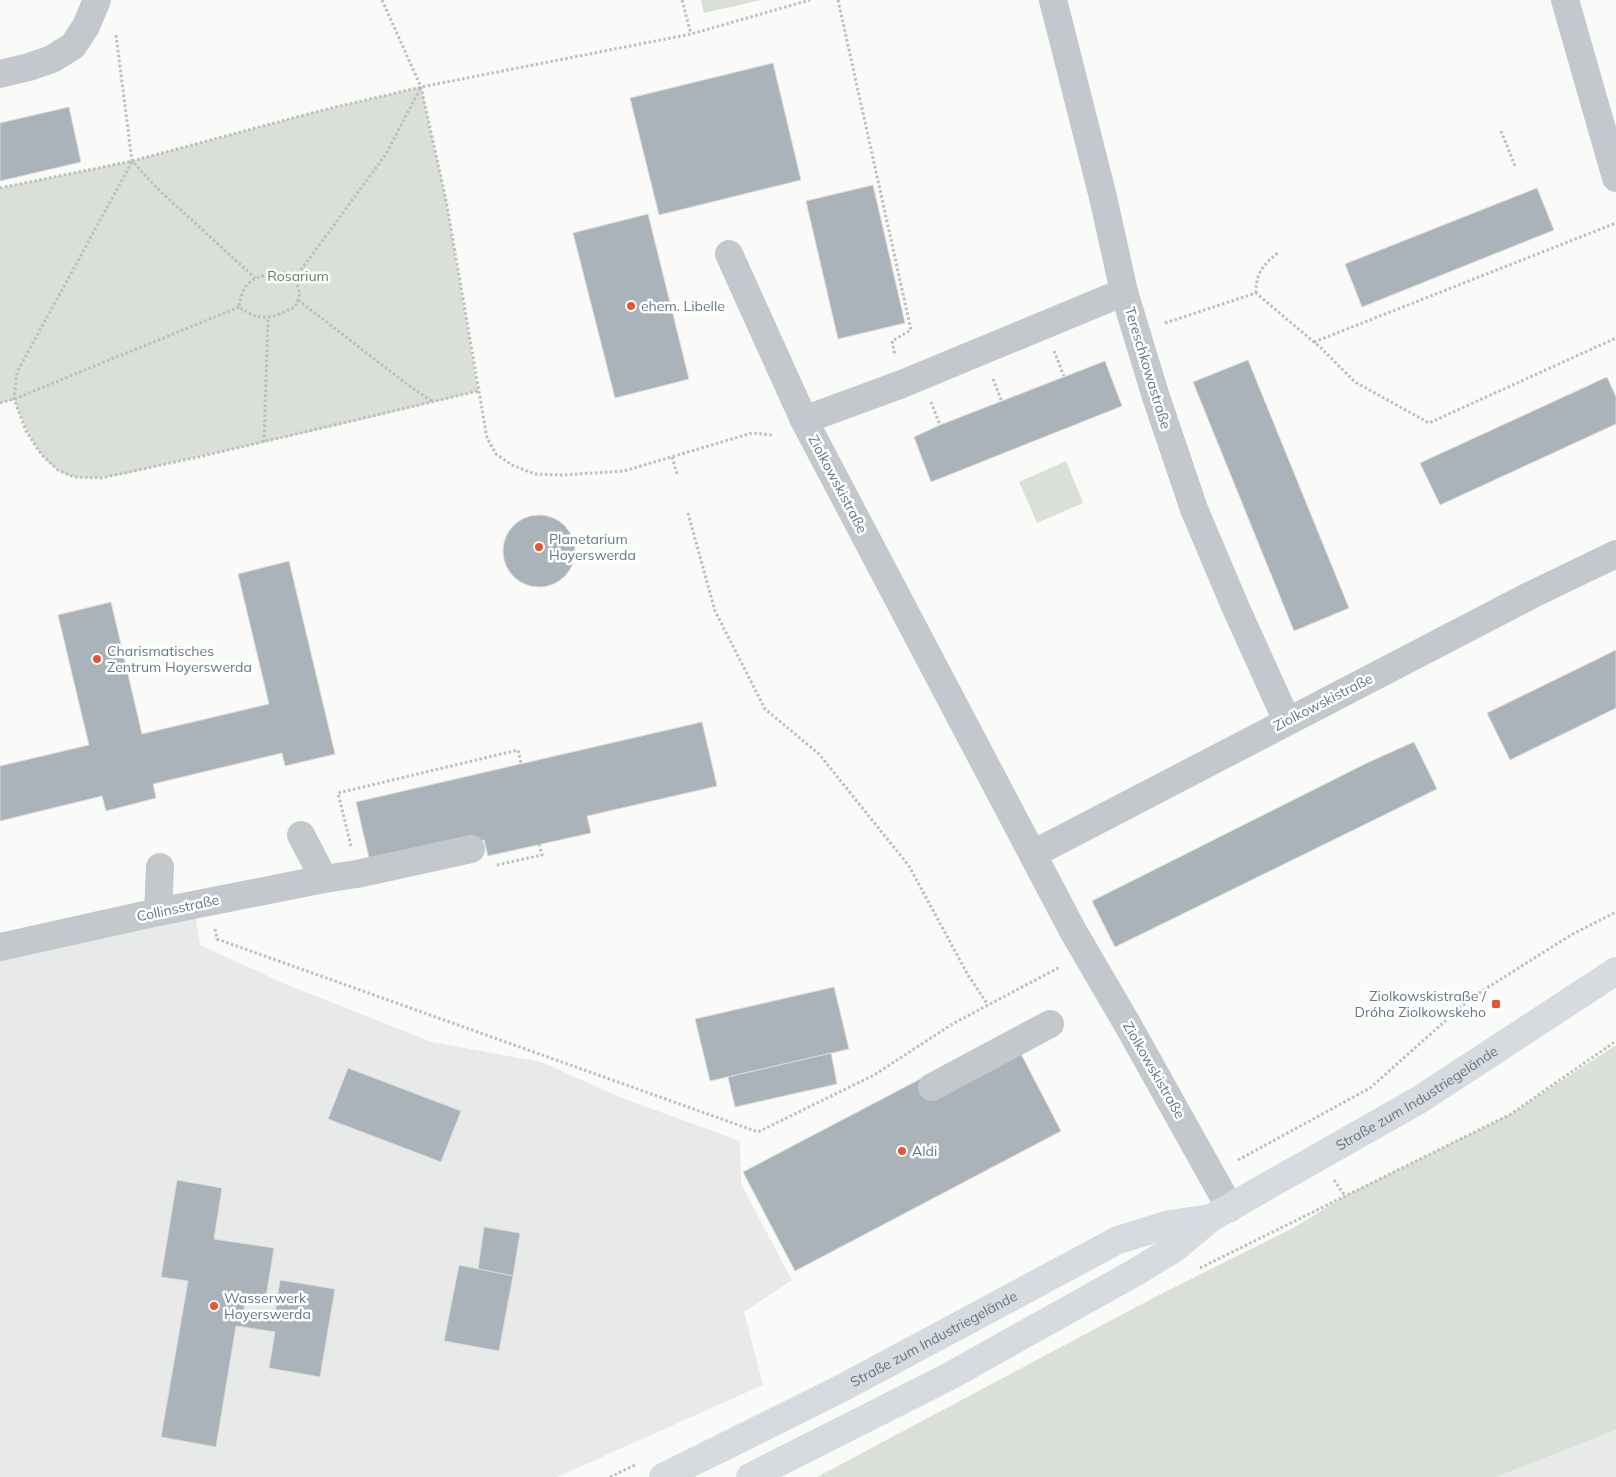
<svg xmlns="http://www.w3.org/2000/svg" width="1616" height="1477" font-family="Mulish,sans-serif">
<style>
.built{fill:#e8e9e9}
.green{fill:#dadfd7}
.building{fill:#aab3b9;stroke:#dcdcda}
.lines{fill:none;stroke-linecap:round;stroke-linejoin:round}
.path{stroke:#bbbfc2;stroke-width:3;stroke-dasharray:2.5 2.5;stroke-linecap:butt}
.minor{stroke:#c3c8cc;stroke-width:28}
.major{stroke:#d6dbdf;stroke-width:28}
.poi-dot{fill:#e4572e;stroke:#fff;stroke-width:2}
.labels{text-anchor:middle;stroke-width:5;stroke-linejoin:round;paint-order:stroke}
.park-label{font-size:14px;fill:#687a64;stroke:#fff}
.poi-label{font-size:14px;fill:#657683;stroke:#fff;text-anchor:start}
.street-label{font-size:14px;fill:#657683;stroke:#fff}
</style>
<rect width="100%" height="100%" fill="#fafaf8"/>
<g class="built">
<path d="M194,907L200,945L285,984L432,1042L541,1062L622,1098L740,1141L741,1184L792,1280L744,1312L763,1385L557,1477H0V949Z"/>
<path d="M1616,1430V1477H1496Z"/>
</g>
<g class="green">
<path d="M701,0H761L704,13Z"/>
<path d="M421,87L446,200L478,391C381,416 282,439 183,460C152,467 106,482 75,477C41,471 25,427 14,399L0,403V188L132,161L323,110Z"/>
<path d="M1066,461L1083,503L1037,523L1019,482Z"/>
<path d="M1616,1045V1430L1496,1477H817L1157,1296L1295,1227L1345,1196L1511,1114Z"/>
</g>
<g class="building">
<path d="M773,63L801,180L659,215L630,98Z"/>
<path d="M69,107L81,162L0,181V123Z"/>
<path d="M873,185L905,323L838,339L806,201Z"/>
<path d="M1537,188L1554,230L1362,307L1345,264Z"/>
<path d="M648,214L689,379L615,398L573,233Z"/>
<path d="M1248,360L1349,608L1294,631L1193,382Z"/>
<path d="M1105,361L1122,406L931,482L914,437L940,425Z"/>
<path d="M1607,377L1616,397V424L1440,505L1420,463Z"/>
<circle cx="539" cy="551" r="36"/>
<path d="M289,561L335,754L285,766L282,753L153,784L156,798L106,811L102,796L0,821V766L89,745L58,615L111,602L142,734L269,704L238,574Z"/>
<path d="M1616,650V708L1510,760L1487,713Z"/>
<path d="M702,722L717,786L587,816L591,833L488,856L484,840L371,866L356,802Z"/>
<path d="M1414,742L1437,789L1115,947L1092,901L1367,763Z"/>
<path d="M834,987L849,1049L710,1081L695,1019Z"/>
<path d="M831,1053L837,1084L735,1107L728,1077Z"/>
<path d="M1021,1054L1061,1131L795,1271L743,1172L926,1076Z"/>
<path d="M348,1068L461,1111L441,1162L328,1119Z"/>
<path d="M177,1180L222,1188L214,1239L274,1248L266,1297L246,1294L243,1316L274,1321L280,1280L335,1289L320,1377L269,1368L275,1332L236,1326L216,1447L161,1437L188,1281L161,1277Z"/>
<path d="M484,1227L520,1233L513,1276L478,1269Z"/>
<path d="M459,1265L513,1276L499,1351L444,1341Z"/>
</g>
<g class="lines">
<g class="path">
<path d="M382,0L421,87L446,200L487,438L496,454L512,465L535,474L562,475L624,471L752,433L773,435"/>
<path d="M682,0L691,34"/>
<path d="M838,0L911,330L892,341L895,356"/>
<path d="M116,35L132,161L160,191L255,278"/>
<path d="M1501,131L1515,166"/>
<path d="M132,162L17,372L14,399L26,431L41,454L58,470L74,477L101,478L203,456L478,391"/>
<path d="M0,188L132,161L323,110L421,87L691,34L810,0"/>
<path d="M283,273L295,278L300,294L295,307C272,318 261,323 239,307C243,278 256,276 283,273Z"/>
<path d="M295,278L386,154L421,87"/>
<path d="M1256,293C1256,272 1263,265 1279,252"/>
<path d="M298,300L408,385L433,402"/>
<path d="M1165,323L1256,293L1321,348L1355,382L1429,423L1616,338"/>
<path d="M1314,342L1616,223"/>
<path d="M1054,351L1064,376"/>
<path d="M993,379L1002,402"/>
<path d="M931,402L940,425"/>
<path d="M0,403L14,399L239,307"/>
<path d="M264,442L268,318"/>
<path d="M672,457L677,474"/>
<path d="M688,513L715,611L765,709L819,754L909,866L968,975L988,1005"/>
<path d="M351,846L338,793L518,750L521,763"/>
<path d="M497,865L542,855L539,844"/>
<path d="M215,929L217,939L758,1132L874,1075L954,1023L1060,967"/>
<path d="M1238,1160L1370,1088L1471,998L1571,935L1616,912"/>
<path d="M1334,1180L1345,1196"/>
<path d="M1200,1268L1511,1114L1616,1041"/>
<path d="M610,1477L635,1465"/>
</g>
<g class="minor">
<path d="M1053,0L1103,197L1124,292L1156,397L1194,509L1235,606L1287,721"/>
<path d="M1565,0L1616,178"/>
<path d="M0,74L29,67L52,59L73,46L86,26L97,0"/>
<path d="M729,254L804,420L1073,931L1129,1027L1230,1208"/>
<path d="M804,420L902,384L1124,292"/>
<path d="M301,835L324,879"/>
<path d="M1033,854L1531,595L1616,554"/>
<path d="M158,912L160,867"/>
<path d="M0,947L158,912L324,879L357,874L471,849"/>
<path d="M932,1087L1050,1024"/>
</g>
<g class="major">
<path id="s1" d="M663,1477L844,1387L1118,1240L1170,1224L1211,1218"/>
<path id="s2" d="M750,1477L948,1377L1136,1272L1175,1248L1211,1218L1419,1100L1616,971"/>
</g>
</g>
<g class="poi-dot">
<circle cx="631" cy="306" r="5"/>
<circle cx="539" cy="547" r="5"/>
<circle cx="97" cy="659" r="5"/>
<rect x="1491" y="999" width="10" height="10" rx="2.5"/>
<circle cx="902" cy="1151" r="5"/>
<circle cx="214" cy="1306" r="5"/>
</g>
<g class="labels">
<g class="park-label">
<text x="298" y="281">Rosarium</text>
</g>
<g class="poi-label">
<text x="641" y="311">ehem. Libelle</text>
<text x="549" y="544">Planetarium<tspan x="549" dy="16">Hoyerswerda</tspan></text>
<text x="107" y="656">Charismatisches<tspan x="107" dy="16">Zentrum Hoyerswerda</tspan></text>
<text x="1486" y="1001" text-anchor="end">Ziolkowskistraße /<tspan x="1486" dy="16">Dróha Ziolkowskeho</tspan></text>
<text x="912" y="1156">Aldi</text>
<text x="224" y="1303">Wasserwerk<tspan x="224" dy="16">Hoyerswerda</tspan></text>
</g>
<g class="street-label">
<text transform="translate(1148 368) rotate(73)" y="5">Tereschkowastraße</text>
<text transform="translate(838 484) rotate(62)" y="5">Ziolkowskistraße</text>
<text transform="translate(1323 702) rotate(-27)" y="5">Ziolkowskistraße</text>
<text transform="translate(178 908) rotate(-12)" y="5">Collinsstraße</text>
<text transform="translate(1154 1070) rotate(60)" y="5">Ziolkowskistraße</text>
<text dy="5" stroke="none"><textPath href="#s2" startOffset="768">Straße zum Industriegelände</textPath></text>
<text dy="5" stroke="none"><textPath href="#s1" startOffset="304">Straße zum Industriegelände</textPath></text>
</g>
</g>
</svg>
